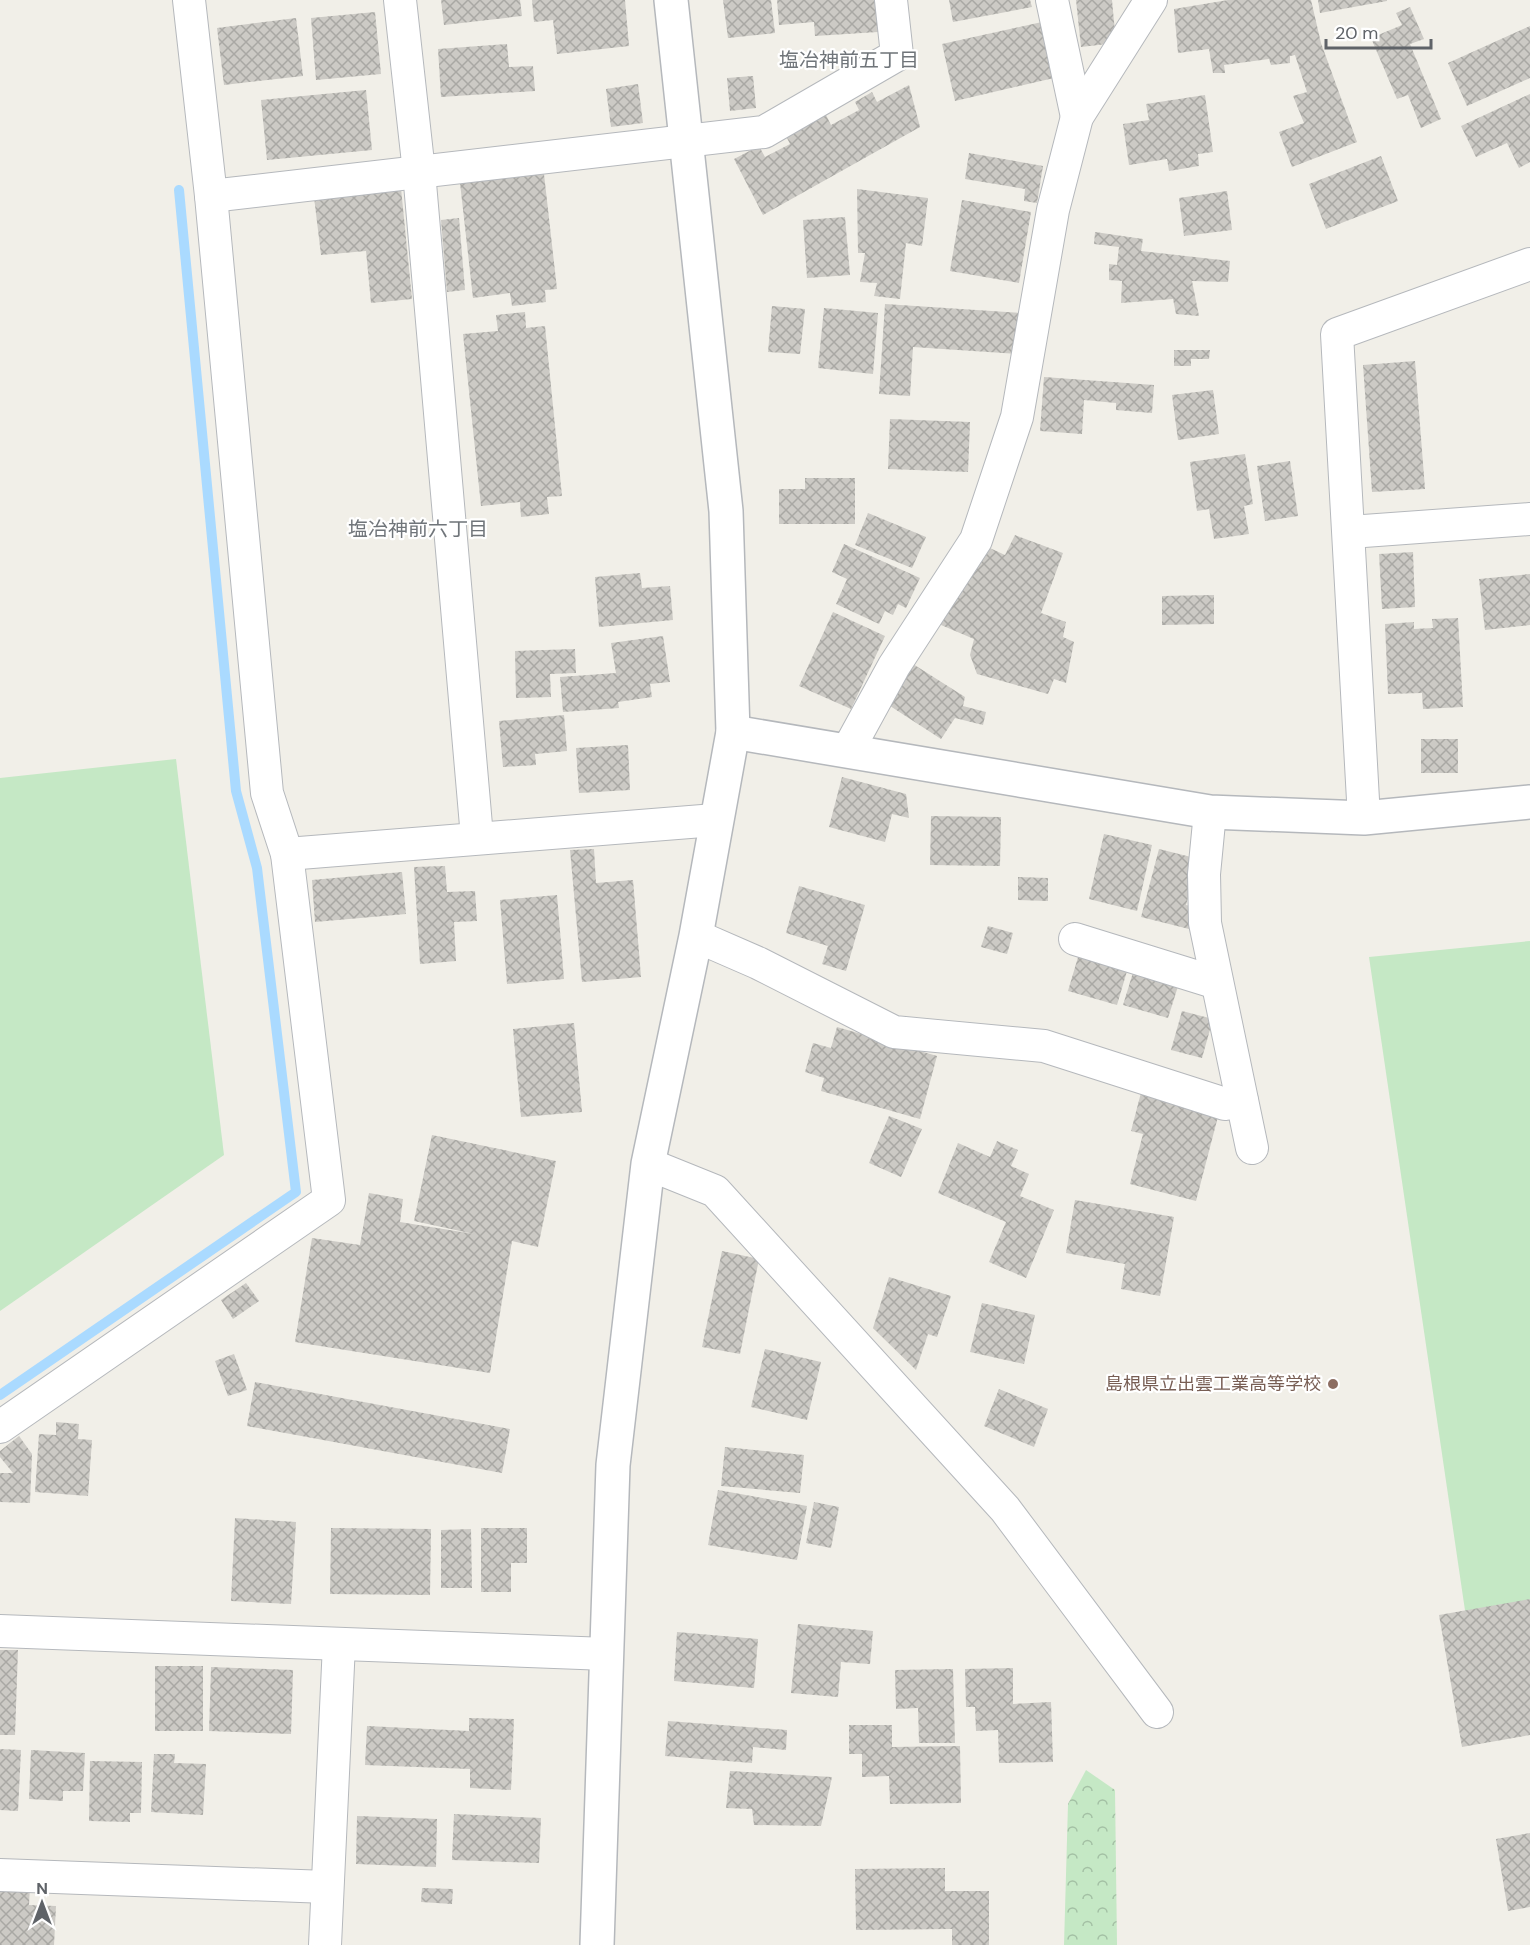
<svg xmlns="http://www.w3.org/2000/svg" width="1530" height="1945" font-family="'DM Sans','Noto Sans JP',sans-serif">
<style>
.forest{fill:url(#forest-crowns)}
.pitch{fill:#c5e8c5}
.lines{fill:none;stroke-linecap:round;stroke-linejoin:round}
.stream{stroke:#aadaff;stroke-width:10}
.building{fill:url(#building-cross-hatch)}
.minor-casing{stroke:#b5b8bc;stroke-width:34}
.tertiary-casing{stroke:#b5b8bc;stroke-width:36}
.minor{stroke:#fff;stroke-width:32}
.tertiary{stroke:#fff;stroke-width:33}
.education-dot{fill:#8d6e63;stroke:#fff;stroke-width:2}
.labels{text-anchor:middle;stroke-width:4.5;stroke-linejoin:round;paint-order:stroke}
.education-label{font-size:18px;fill:#785e54;stroke:#fff;text-anchor:end}
.neighbourhood-label{font-size:20px;fill:#70757a;stroke:#fff}
</style>
<defs>
<pattern id="forest-crowns" width="20" height="18" patternUnits="userSpaceOnUse" patternTransform="scale(1.5)"><rect width="20" height="18" fill="#c5e8c5"/><path d="M2 6a3 3 0 1 1 6 0M12 15a3 3 0 1 1 6 0" fill="none" stroke="#a3c0a4"/></pattern>
<pattern id="building-cross-hatch" width="8" height="8" patternUnits="userSpaceOnUse" patternTransform="scale(1.5)"><rect width="8" height="8" fill="#cccac5"/><path d="M0 0l8 8M0 8l8-8" fill="none" stroke="#a9a8a4"/></pattern>
</defs>
<rect width="100%" height="100%" fill="#f1efe8"/>
<path class="forest" d="M1086,1770L1115,1790L1117,1945H1064L1068,1804Z"/>
<g class="pitch">
<path d="M176,759L224,1155L0,1311V778Z"/>
<path d="M1530,941V1614L1467,1624L1369,957Z"/>
</g>
<g class="lines">
<path class="stream" d="M0,1395L296,1192L257,868L236,791L179,190"/>
</g>
<g class="building">
<path d="M441,0H520L522,16L444,25Z"/>
<path d="M532,0H625L629,46L557,54L553,20L534,22Z"/>
<path d="M723,0H771L775,33L728,38Z"/>
<path d="M777,0H876L878,32L815,36L814,22L779,25Z"/>
<path d="M949,0H1030L1032,7L953,22Z"/>
<path d="M1076,0H1112L1116,43L1081,47Z"/>
<path d="M1228,0H1311L1321,43L1357,142L1292,167L1279,132L1304,123L1293,96L1307,92L1295,55L1290,56V63L1271,65L1269,59L1224,65L1225,73H1213L1209,49L1178,53L1174,9Z"/>
<path d="M1318,0H1387V1L1320,13Z"/>
<path d="M1410,7L1424,39L1410,44L1441,119L1421,128L1408,95L1397,99L1371,38L1402,25L1396,13Z"/>
<path d="M375,12L381,74L316,80L311,18Z"/>
<path d="M296,18L303,76L224,85L217,28Z"/>
<path d="M1042,22L1054,78L955,101L942,44Z"/>
<path d="M1530,26V78L1467,106L1448,63Z"/>
<path d="M507,44L509,67L533,66L535,91L441,97L438,49Z"/>
<path d="M753,76L756,108L730,111L727,78Z"/>
<path d="M638,84L643,123L611,127L606,89Z"/>
<path d="M909,85L920,127L763,215L734,159L759,146L765,157L790,144L786,136L826,115L831,125L859,110L855,102L872,92L877,102Z"/>
<path d="M366,90L372,150L267,160L261,100Z"/>
<path d="M1530,94V162L1519,168L1507,143L1476,157L1461,126Z"/>
<path d="M1205,95L1213,152L1198,154L1199,166L1169,171L1167,159L1129,165L1123,124L1149,120L1146,104Z"/>
<path d="M969,153L1043,166L1037,203L1024,201L1025,189L965,179Z"/>
<path d="M1381,156L1398,201L1326,229L1309,184Z"/>
<path d="M544,174L557,289L545,290L546,302L512,306L510,293L473,298L460,183Z"/>
<path d="M401,188L412,299L371,303L366,251L321,255L314,197Z"/>
<path d="M857,189L928,198L922,246L906,243L900,299L874,296L877,283L860,282L865,253H858Z"/>
<path d="M1227,191L1232,230L1184,236L1179,198Z"/>
<path d="M962,200L1031,212L1019,283L950,271Z"/>
<path d="M845,217L850,275L807,278L803,220Z"/>
<path d="M459,218L465,290L447,292L441,220Z"/>
<path d="M1095,232L1143,239L1141,251L1230,261L1228,282L1192,281L1199,316L1176,314L1173,299L1121,303L1122,281L1109,280V264L1117,265L1119,247L1094,244Z"/>
<path d="M885,304L1021,313L1018,354L913,347L910,396L879,394Z"/>
<path d="M772,306L805,309L800,354L768,352Z"/>
<path d="M824,308L878,313L873,374L818,368Z"/>
<path d="M525,312L526,328L545,326L562,496L547,497L549,514L521,517L520,502L481,506L463,334L498,331L496,315Z"/>
<path d="M1174,350H1210L1209,359H1191V366H1174Z"/>
<path d="M1415,361L1425,489L1372,492L1363,365Z"/>
<path d="M1044,377L1154,385L1152,413L1116,410V403L1084,400L1082,434L1040,431Z"/>
<path d="M1213,390L1219,434L1178,440L1172,395Z"/>
<path d="M890,419L970,422L968,472L888,469Z"/>
<path d="M1245,454L1253,504L1244,506L1249,534L1214,539L1209,509L1197,511L1190,462Z"/>
<path d="M1290,461L1298,516L1265,521L1257,466Z"/>
<path d="M805,478H855V524H779V489H805Z"/>
<path d="M868,513L926,537L912,568L855,545Z"/>
<path d="M1015,535L1063,553L1041,613L1066,622L1063,637L1074,642L1066,683L1054,679L1048,694L977,674L970,655L974,639L934,622L981,544L1005,555Z"/>
<path d="M844,544L920,578L906,608L898,604L893,615L885,611L879,624L836,604L847,579L832,572Z"/>
<path d="M1413,552L1415,607L1382,609L1379,554Z"/>
<path d="M640,573L642,588L670,586L673,620L599,627L595,577Z"/>
<path d="M1530,574V625L1485,630L1479,579Z"/>
<path d="M1214,595V624L1162,625V596Z"/>
<path d="M833,612L885,636L851,709L799,686Z"/>
<path d="M1458,618L1463,707L1423,709L1422,693L1388,694L1385,624L1414,622V629L1433,628L1432,619Z"/>
<path d="M663,636L670,682L650,684L652,697L618,702L619,708L563,712L560,677L616,673L611,643Z"/>
<path d="M575,649L576,673L550,674L551,697L516,698L515,651Z"/>
<path d="M913,664L965,697L963,706L986,712L983,725L955,718L941,739L887,704Z"/>
<path d="M564,715L567,751L535,754L536,765L503,767L499,721Z"/>
<rect x="1421" y="739" width="37" height="34"/>
<path d="M628,745L630,790L579,793L576,748Z"/>
<path d="M842,777L906,794L909,818L892,814L885,842L829,827Z"/>
<path d="M931,816L1001,817L1000,866L930,865Z"/>
<path d="M1104,834L1152,845L1137,911L1089,899Z"/>
<path d="M594,849L596,883L633,880L641,977L582,982L570,850Z"/>
<path d="M1159,849L1199,859L1186,905L1199,908L1193,930L1141,917Z"/>
<path d="M445,866L447,892L475,891L477,921L454,922L456,961L420,964L414,867Z"/>
<path d="M402,872L406,914L315,922L312,880Z"/>
<path d="M1018,877L1048,878V901L1018,900Z"/>
<path d="M799,886L865,905L846,971L822,964L828,946L786,933Z"/>
<path d="M557,895L564,979L507,984L500,900Z"/>
<path d="M988,926L1013,933L1007,954L981,947Z"/>
<path d="M1081,947L1130,961L1117,1005L1068,991Z"/>
<path d="M1135,966L1180,980L1168,1018L1123,1005Z"/>
<path d="M1182,1011L1213,1019L1202,1058L1171,1050Z"/>
<path d="M574,1023L582,1112L521,1117L513,1029Z"/>
<path d="M837,1027L937,1056L920,1119L821,1091L824,1078L805,1072L813,1043L831,1048Z"/>
<path d="M1143,1085L1221,1105L1196,1201L1130,1184L1143,1134L1131,1131Z"/>
<path d="M889,1116L922,1129L901,1177L869,1163Z"/>
<path d="M432,1135L556,1161L538,1247L512,1241L490,1373L295,1342L312,1238L360,1245L369,1193L403,1199L400,1222L474,1234L414,1221Z"/>
<path d="M997,1141L1018,1150L1011,1166L1029,1174L1020,1196L1054,1210L1026,1278L989,1262L1006,1222L938,1193L958,1143L990,1157Z"/>
<path d="M1075,1200L1174,1217L1160,1296L1121,1289L1125,1264L1066,1253Z"/>
<path d="M722,1251L759,1259L740,1354L702,1347Z"/>
<path d="M889,1277L951,1296L937,1337L928,1334L916,1370L873,1328Z"/>
<path d="M246,1283L259,1301L233,1319L221,1300Z"/>
<path d="M982,1303L1035,1315L1024,1364L970,1352Z"/>
<path d="M765,1349L821,1362L807,1420L751,1407Z"/>
<path d="M234,1354L247,1390L228,1396L215,1361Z"/>
<path d="M255,1382L510,1429L502,1473L247,1426Z"/>
<path d="M999,1389L1048,1409L1034,1447L984,1426Z"/>
<path d="M56,1422L79,1424L78,1439L92,1440L88,1496L35,1492L39,1434L56,1435Z"/>
<path d="M19,1436L32,1454L30,1503L0,1502V1473H13L0,1457V1451Z"/>
<path d="M725,1447L804,1455L800,1493L721,1486Z"/>
<path d="M718,1490L807,1506L797,1560L708,1545Z"/>
<path d="M814,1502L839,1507L831,1548L806,1543Z"/>
<path d="M235,1518L296,1522L291,1604L231,1601Z"/>
<path d="M331,1528L431,1529L430,1595L330,1594Z"/>
<path d="M481,1528H527V1563H511V1592H481Z"/>
<path d="M471,1529L472,1588H441V1530Z"/>
<path d="M1530,1599V1735L1462,1747L1439,1615Z"/>
<path d="M798,1624L873,1631L870,1664L841,1662L838,1697L791,1693Z"/>
<path d="M677,1632L758,1639L754,1688L674,1681Z"/>
<path d="M0,1650H18L15,1735H0Z"/>
<rect x="155" y="1666" width="48" height="65"/>
<path d="M211,1667L293,1670L291,1734L209,1731Z"/>
<path d="M1013,1668V1704L1051,1702L1053,1762L999,1763L998,1730L976,1731L975,1707H966L965,1669Z"/>
<path d="M953,1669L955,1743H919L918,1708L896,1709L895,1670Z"/>
<path d="M469,1718L514,1719L511,1790L470,1788V1769L365,1765L367,1726L469,1731Z"/>
<path d="M668,1721L787,1730L786,1750L753,1747L752,1763L665,1756Z"/>
<path d="M849,1725H892V1747L960,1746L961,1803L890,1804L889,1776L862,1777V1754H849Z"/>
<path d="M0,1749L21,1750L18,1811L0,1810Z"/>
<path d="M31,1750L85,1753L83,1791H63V1801L29,1799Z"/>
<path d="M154,1754H175L174,1763L206,1764L203,1815L151,1812Z"/>
<path d="M90,1761L142,1762L141,1813H130V1822L89,1821Z"/>
<path d="M730,1771L832,1777L821,1826L754,1825L752,1809L726,1808Z"/>
<path d="M454,1814L541,1818L539,1863L452,1860Z"/>
<path d="M357,1816L437,1819L436,1867L356,1864Z"/>
<path d="M1530,1833V1907L1508,1911L1496,1839Z"/>
<path d="M945,1868V1891H989V1945H952V1929L856,1930L855,1869Z"/>
<path d="M0,1886L30,1887L29,1905L56,1906L54,1945H0Z"/>
<path d="M422,1888L453,1889L452,1904L421,1902Z"/>
</g>
<g class="lines">
<defs>
<g id="minor">
<path d="M400,0L419,172L477,837"/>
<path d="M1052,0L1077,117"/>
<path d="M211,196L764,132L897,55L891,0"/>
<path d="M1350,532L1530,519"/>
<path d="M848,750L894,666L976,540L1017,417L1053,210L1077,117L1151,0"/>
<path d="M1210,812L1204,874L1205,923L1252,1148"/>
<path d="M1364,818L1337,334L1530,264"/>
<path d="M287,854L715,820"/>
<path d="M696,936L758,963L894,1032L1044,1046L1225,1104L1242,1101"/>
<path d="M1075,939L1217,983"/>
<path d="M648,1164L715,1191L1005,1509L1157,1712"/>
<path d="M0,1427L329,1200L287,854L267,793L211,196L189,0"/>
<path d="M0,1631L607,1654"/>
<path d="M0,1875L327,1887"/>
<path d="M325,1945L339,1644"/>
</g>
<g id="tertiary">
<path d="M733,732L1210,812L1364,818L1530,802"/>
<path d="M597,1945L613,1465L648,1164L696,936L733,732L726,511L671,0"/>
</g>
</defs>
<use href="#minor" class="minor-casing"/>
<use href="#tertiary" class="tertiary-casing"/>
<use href="#minor" class="minor"/>
<use href="#tertiary" class="tertiary"/>
</g>
<circle class="education-dot" cx="1333" cy="1384" r="6"/>
<g class="labels">
<g class="education-label">
<text x="1321" y="1390">島根県立出雲工業高等学校</text>
</g>
<g class="neighbourhood-label">
<text x="849" y="67">塩冶神前五丁目</text>
<text x="418" y="536">塩冶神前六丁目</text>
</g>
</g>
<g transform="translate(42 1903)" stroke="#ffffff" stroke-width="4.5" paint-order="stroke">
<path d="M0-4.5L10 22L0 15L-10 22Z" fill="#5f6368"/>
<text y="-9" font-size="16" font-weight="bold" text-anchor="middle" fill="#5f6368">N</text>
</g>
<path d="M1326 39v9h105v-9" fill="none" stroke="#5f6368" stroke-width="3"/>
<text x="1335" y="39" font-size="18" fill="#5f6368" stroke="#ffffff" stroke-width="4.5" paint-order="stroke">20 m</text>
</svg>
